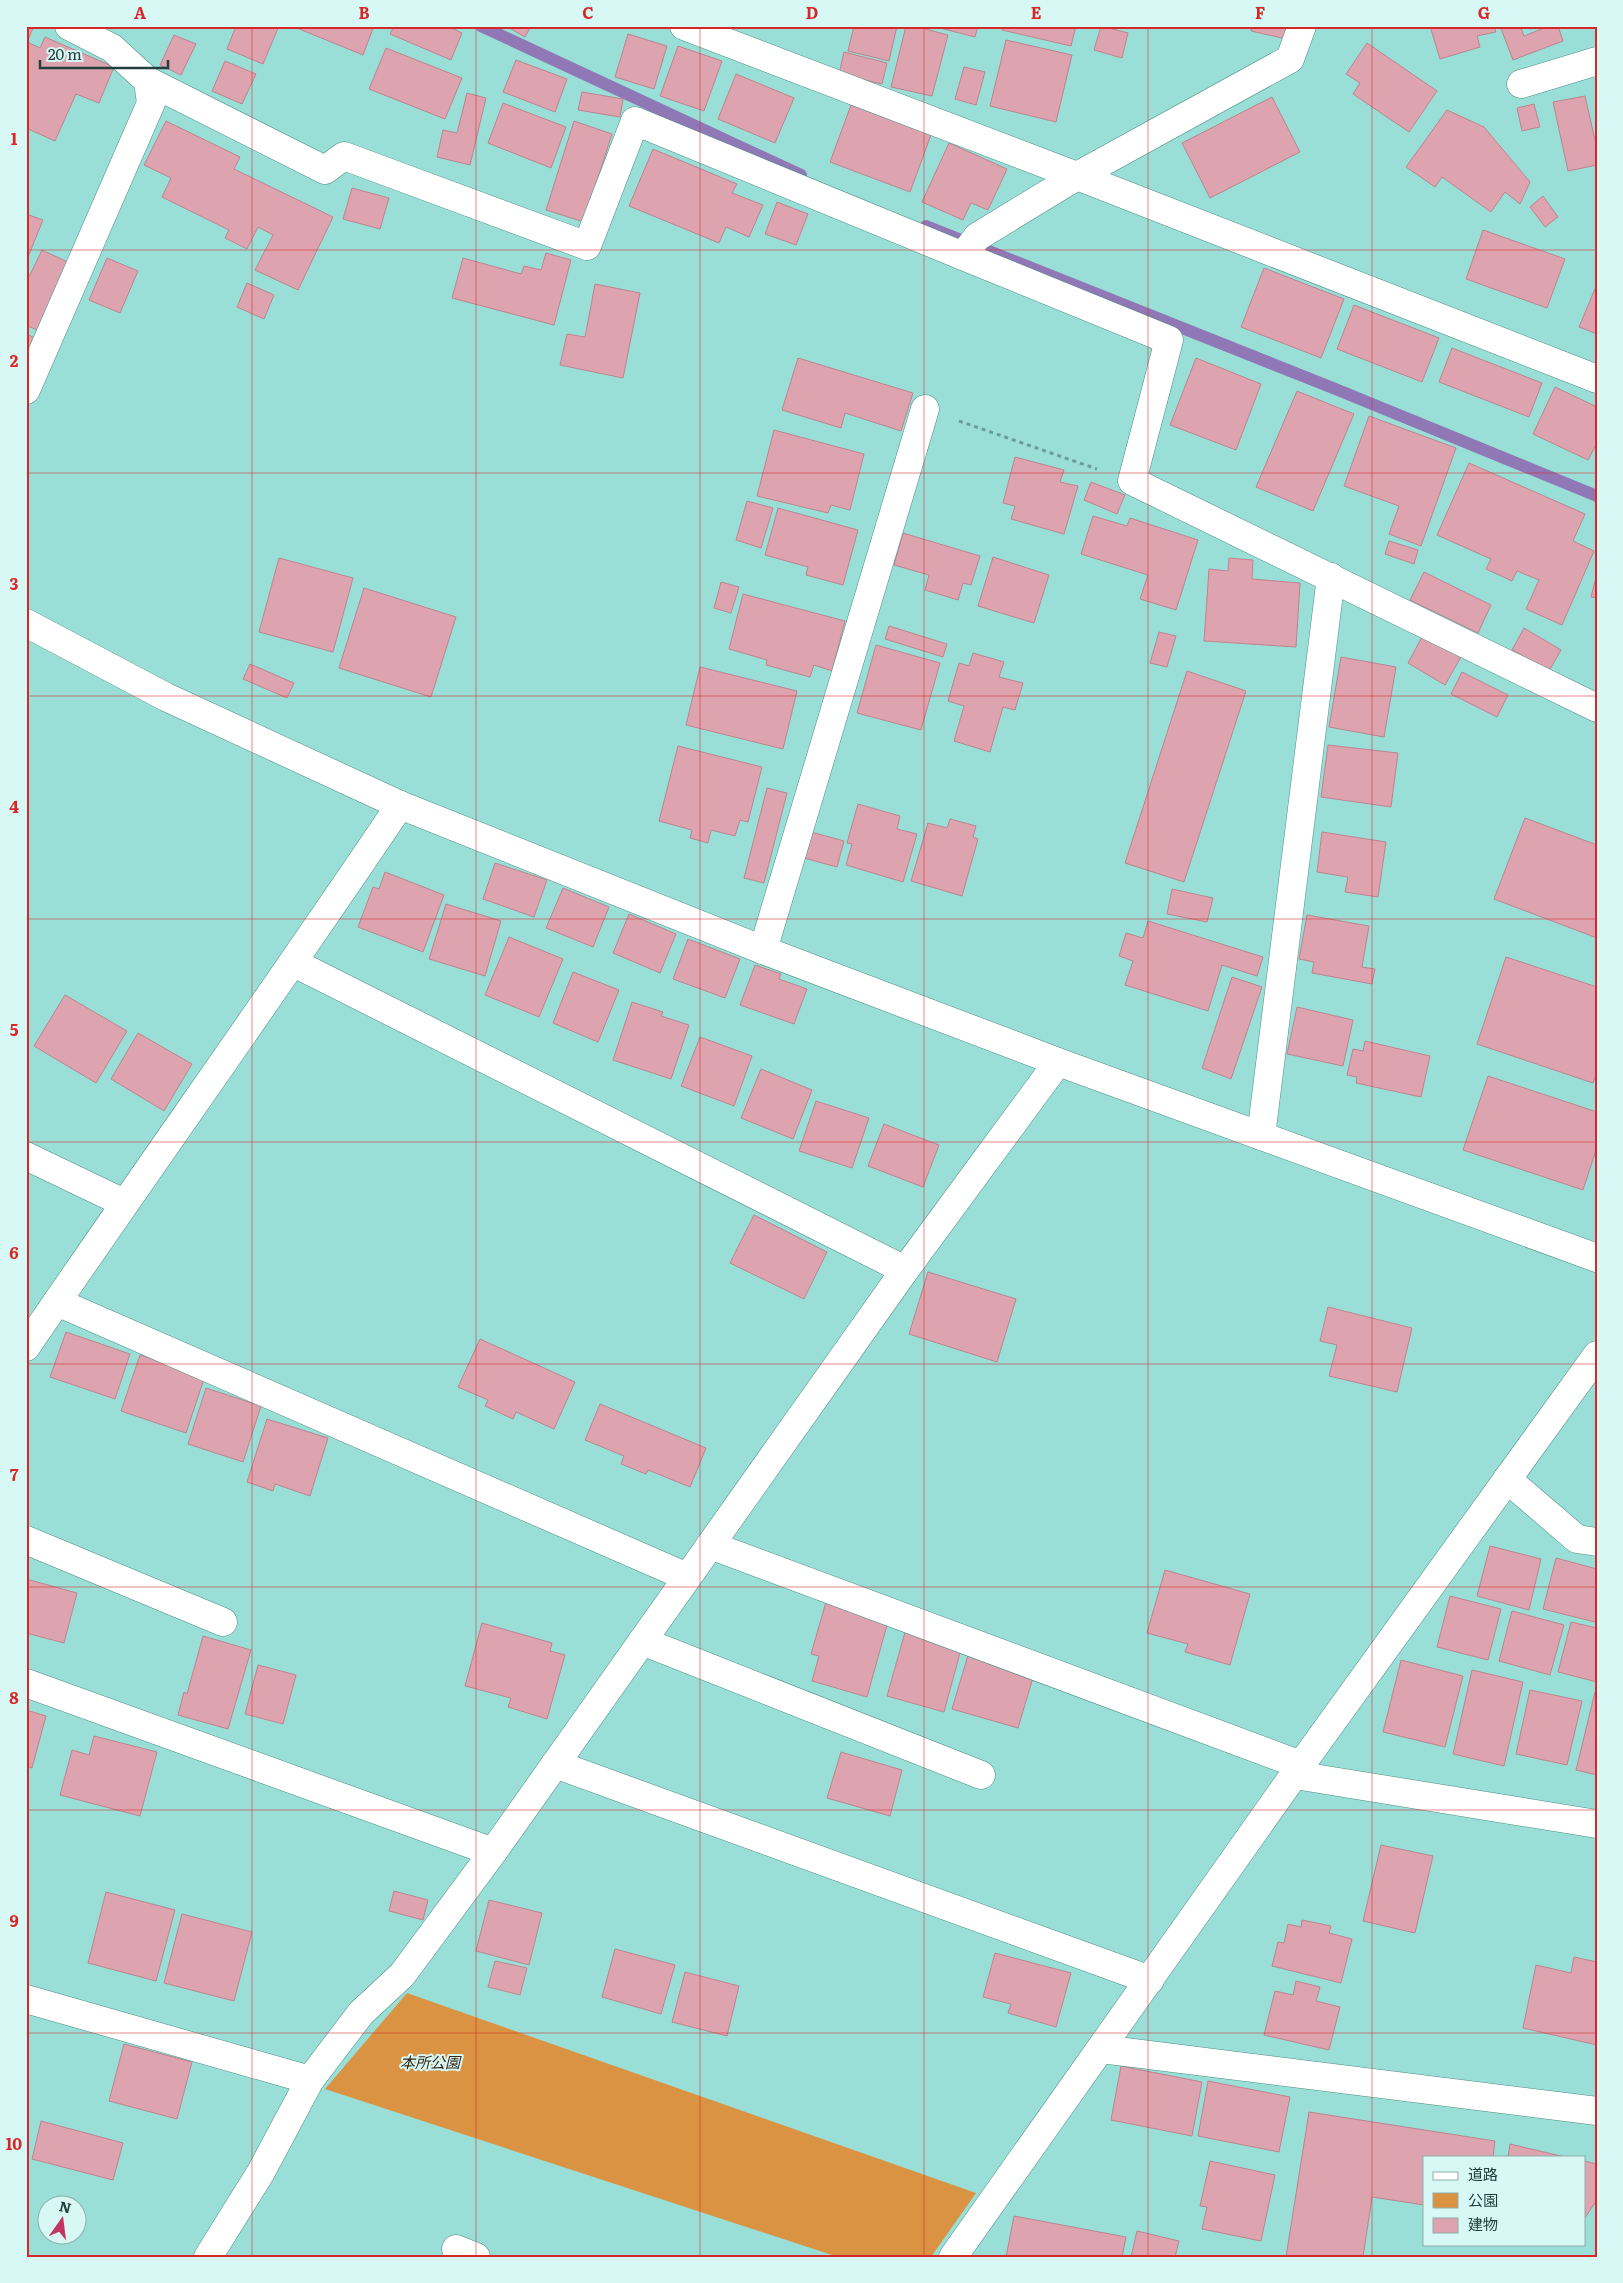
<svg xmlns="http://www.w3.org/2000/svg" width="1623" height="2283" font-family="Literata,'Noto Sans JP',serif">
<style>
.green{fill:#d99342}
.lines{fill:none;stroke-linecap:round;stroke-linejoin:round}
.stream{stroke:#9077b6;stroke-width:12}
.building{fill:#dda3ae;stroke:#bc848f}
.minor-casing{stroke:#4a8e86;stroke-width:29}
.path{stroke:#6a9e98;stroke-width:3;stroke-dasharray:4 4;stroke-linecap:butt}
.minor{stroke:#fff;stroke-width:28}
.grid{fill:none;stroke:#d62828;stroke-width:1;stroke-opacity:0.55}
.labels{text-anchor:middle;stroke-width:4;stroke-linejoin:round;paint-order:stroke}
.park-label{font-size:15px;font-style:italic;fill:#352617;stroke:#d7f8f4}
.neatline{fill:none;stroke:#d62828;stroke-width:2}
.grid-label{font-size:16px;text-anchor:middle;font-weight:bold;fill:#d62828}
</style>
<rect width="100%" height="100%" fill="#9adfd7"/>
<path class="green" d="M407,1993L976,2193L931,2257H838L325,2089Z"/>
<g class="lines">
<g class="stream">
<path d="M481,26L801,175"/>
<path d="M926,226L1333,388L1597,496"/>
</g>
</g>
<g class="building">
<path d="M26,26H34L27,42L40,48L45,37L114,67L99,103L76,94L55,141L26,128Z"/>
<path d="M236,26H279L263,64L227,49Z"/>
<path d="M292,26H374L363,55Z"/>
<path d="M394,26H447L462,33L451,60L390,34Z"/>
<path d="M506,26H531L525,37Z"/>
<path d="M854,26H897L889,61L848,51Z"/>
<path d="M906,26H914L948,35L932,96L891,87Z"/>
<path d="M932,26H978L975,37Z"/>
<path d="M1003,26H1076L1071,46L1002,30Z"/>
<path d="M1101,26L1128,33L1122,58L1094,50Z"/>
<path d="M1252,26H1290L1286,39L1251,31Z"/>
<path d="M1430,26H1494L1496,32L1477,36L1480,47L1440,59Z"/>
<path d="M1500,26H1520L1524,36L1549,26H1558L1563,41L1513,60Z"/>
<path d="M628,34L667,46L654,89L615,77Z"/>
<path d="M174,35L196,44L181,75L160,65Z"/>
<path d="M1006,40L1072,55L1056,122L990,106Z"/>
<path d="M1367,43L1437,91L1409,132L1353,94L1360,83L1346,74Z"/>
<path d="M678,46L722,61L704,111L660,96Z"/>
<path d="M386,48L462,78L445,119L369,89Z"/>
<path d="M844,52L887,63L882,84L839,74Z"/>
<path d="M516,60L567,79L555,112L503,92Z"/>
<path d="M225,61L256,74L242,104L212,91Z"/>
<path d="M964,67L985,72L976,105L955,99Z"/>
<path d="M736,74L794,98L775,143L718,119Z"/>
<path d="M582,92L623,99L620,117L578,110Z"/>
<path d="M467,93L486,98L470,165L437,157L443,130L457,133Z"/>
<path d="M1585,96L1597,149V165L1568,171L1553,102Z"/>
<path d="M1272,97L1300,152L1210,198L1182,143Z"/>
<path d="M503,103L566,127L551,168L488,143Z"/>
<path d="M1534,104L1540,127L1522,131L1517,108Z"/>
<path d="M851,105L931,135L910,192L830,162Z"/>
<path d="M1447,110L1484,127L1530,182L1520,204L1505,192L1491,212L1442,177L1435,187L1406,167Z"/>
<path d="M166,121L240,157L234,169L333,217L298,290L255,270L273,235L258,227L247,249L225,238L229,230L162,197L171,178L144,165Z"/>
<path d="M574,121L612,134L584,222L546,210Z"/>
<path d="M949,143L1007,169L988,210L971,203L963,220L922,202Z"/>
<path d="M653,149L737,184L732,193L763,205L749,237L726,227L719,243L629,206Z"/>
<path d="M352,188L389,198L380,229L343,219Z"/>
<path d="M1543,196L1558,217L1545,227L1530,207Z"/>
<path d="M777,202L808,214L796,245L765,234Z"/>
<path d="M26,214L43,220L26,262Z"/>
<path d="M1483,230L1565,259L1547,308L1466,279Z"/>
<path d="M42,250L72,264L41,332L26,325V283Z"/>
<path d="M546,253L571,260L554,325L452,298L463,258L521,274L524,266L541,270Z"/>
<path d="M107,258L138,271L120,313L89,300Z"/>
<path d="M1264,268L1344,299L1321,358L1241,327Z"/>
<path d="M247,283L274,295L264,319L237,307Z"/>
<path d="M595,284L640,293L623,378L560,365L567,334L585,337Z"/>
<path d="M1597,284V334L1579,327Z"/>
<path d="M1354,305L1439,338L1422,382L1337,349Z"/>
<path d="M26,334L35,338L26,361Z"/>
<path d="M1452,348L1542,383L1529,417L1439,382Z"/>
<path d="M798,358L913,393L901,431L845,413L841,428L782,410Z"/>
<path d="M1196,358L1261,384L1236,450L1170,425Z"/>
<path d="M1555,387L1597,407V443L1588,460L1533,434Z"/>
<path d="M1297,391L1354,414L1313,511L1256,487Z"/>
<path d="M1369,416L1456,448L1421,546L1389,534L1399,506L1344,486Z"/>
<path d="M774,430L864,454L850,510L831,505L828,513L757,496Z"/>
<path d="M1015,457L1064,470L1060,482L1078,486L1064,534L1011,519L1015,506L1003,503Z"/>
<path d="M1469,463L1585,514L1573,541L1594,551L1562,625L1526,609L1539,580L1517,571L1512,581L1486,569L1491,559L1437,535Z"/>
<path d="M1091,482L1125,495L1117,514L1084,500Z"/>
<path d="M747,501L773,508L761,548L736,540Z"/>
<path d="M778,508L858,530L843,585L806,575L808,567L765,555Z"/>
<path d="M1093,516L1127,526L1130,518L1198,540L1176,610L1140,599L1148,575L1081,554Z"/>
<path d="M903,533L980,556L971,585L963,583L958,600L925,590L929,575L894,565Z"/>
<path d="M1389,541L1418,550L1414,564L1385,554Z"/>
<path d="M993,557L1049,575L1034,623L978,606Z"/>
<path d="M279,558L353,578L333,652L259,632Z"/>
<path d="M1229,558L1253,560L1252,579L1300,583L1296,647L1204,641L1209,569L1228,571Z"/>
<path d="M1424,572L1491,605L1478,633L1410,600Z"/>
<path d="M1597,573V598L1591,597Z"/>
<path d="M721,582L739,587L731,613L714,608Z"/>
<path d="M364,588L456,617L431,697L339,668Z"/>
<path d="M743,594L845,621L832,671L814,665L810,677L766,665L767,660L729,649Z"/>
<path d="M889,626L947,644L943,657L885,639Z"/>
<path d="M1524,628L1561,650L1549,671L1512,650Z"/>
<path d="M1159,632L1176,636L1167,667L1150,663Z"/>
<path d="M1423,635L1461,657L1445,685L1408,663Z"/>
<path d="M876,645L940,663L921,730L857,713Z"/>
<path d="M973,653L1004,662L999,677L1023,683L1015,710L1003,707L990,752L954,741L964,706L948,701L959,663L969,666Z"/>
<path d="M1341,657L1396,667L1384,737L1329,727Z"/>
<path d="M250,664L294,683L287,698L243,679Z"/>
<path d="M700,667L797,691L783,749L686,725Z"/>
<path d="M1187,671L1246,691L1184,882L1125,863Z"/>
<path d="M1462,672L1508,695L1497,717L1451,694Z"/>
<path d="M1328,745L1398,753L1391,807L1321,797Z"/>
<path d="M678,746L762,767L748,822L740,820L735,836L711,830L708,843L690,838L692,830L659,821Z"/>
<path d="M767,788L787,793L764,883L744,878Z"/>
<path d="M858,804L900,816L897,829L917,834L903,882L846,865L852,844L847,843Z"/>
<path d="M1525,818L1597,845V938L1494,899Z"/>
<path d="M950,819L976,826L973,837L978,839L962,896L911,881L928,823L947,828Z"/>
<path d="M811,832L844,841L837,867L804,858Z"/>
<path d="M1322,832L1386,842L1378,897L1345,892L1348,877L1317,872Z"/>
<path d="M495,863L547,880L534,917L483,899Z"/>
<path d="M385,872L444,895L423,952L358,927L373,887L379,889Z"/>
<path d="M563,888L609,907L593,947L546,928Z"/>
<path d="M1172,889L1213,898L1207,922L1167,914Z"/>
<path d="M446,904L501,921L485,976L429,959Z"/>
<path d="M629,914L676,934L660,973L613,953Z"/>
<path d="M1307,915L1369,926L1362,967L1375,969L1372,984L1312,973L1314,962L1299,959Z"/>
<path d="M1148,921L1263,957L1257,976L1222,965L1208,1011L1125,985L1133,961L1119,956L1126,933L1143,938Z"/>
<path d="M509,937L563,959L539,1017L485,995Z"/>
<path d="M688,939L740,959L725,998L673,979Z"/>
<path d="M1506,957L1597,987V1071L1593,1083L1477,1044Z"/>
<path d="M755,965L781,974L779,979L807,989L794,1024L740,1005Z"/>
<path d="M573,972L619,990L598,1042L553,1023Z"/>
<path d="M1232,977L1262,987L1231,1079L1202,1068Z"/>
<path d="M65,995L127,1031L96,1083L34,1046Z"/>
<path d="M632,1002L663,1012L661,1016L689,1025L671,1079L613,1060Z"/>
<path d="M1297,1007L1353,1020L1343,1066L1287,1054Z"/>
<path d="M138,1033L192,1064L164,1111L111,1079Z"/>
<path d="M700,1037L752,1056L734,1106L681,1086Z"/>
<path d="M1365,1041L1430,1056L1421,1097L1356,1083L1357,1077L1347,1075L1353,1049L1363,1051Z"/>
<path d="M761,1069L812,1090L793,1139L741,1118Z"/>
<path d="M1488,1076L1597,1112V1147L1583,1190L1463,1150Z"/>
<path d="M816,1101L869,1118L852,1168L799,1151Z"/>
<path d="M884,1124L939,1145L923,1187L868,1166Z"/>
<path d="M754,1215L827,1252L804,1299L730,1263Z"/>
<path d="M928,1272L1016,1299L997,1362L909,1334Z"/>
<path d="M1328,1307L1412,1328L1397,1392L1329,1376L1337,1345L1320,1341Z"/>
<path d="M66,1332L130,1354L115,1399L50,1377Z"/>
<path d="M480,1339L575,1382L554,1429L516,1412L513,1419L485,1406L488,1400L458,1387Z"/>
<path d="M140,1355L205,1376L186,1433L121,1411Z"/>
<path d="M206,1388L261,1406L243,1462L188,1444Z"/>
<path d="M600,1404L706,1448L690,1487L648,1470L646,1474L621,1464L624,1456L585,1440Z"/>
<path d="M267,1419L328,1438L310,1496L275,1484L273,1491L247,1482Z"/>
<path d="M1490,1546L1541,1559L1529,1610L1477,1596Z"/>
<path d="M1556,1558L1597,1569V1613L1595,1622L1543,1609Z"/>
<path d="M1165,1570L1250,1594L1230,1665L1185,1652L1188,1644L1147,1633Z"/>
<path d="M26,1579L77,1593L64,1643L26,1633Z"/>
<path d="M830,1588L892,1607L867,1697L812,1681L819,1656L811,1654Z"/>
<path d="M1450,1596L1501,1609L1488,1660L1437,1647Z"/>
<path d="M1512,1611L1564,1625L1550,1675L1499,1661Z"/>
<path d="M1571,1622L1597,1628V1682L1558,1672Z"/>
<path d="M482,1623L552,1643L550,1651L565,1655L547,1719L508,1707L511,1698L465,1686Z"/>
<path d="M907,1625L963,1642L944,1712L887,1696Z"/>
<path d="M203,1636L251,1650L228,1729L178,1715L184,1692L187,1694Z"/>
<path d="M971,1645L1037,1664L1018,1728L952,1709Z"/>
<path d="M1401,1660L1463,1676L1445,1747L1383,1732Z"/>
<path d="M258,1665L296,1675L283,1724L245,1714Z"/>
<path d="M1472,1670L1523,1682L1504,1766L1453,1754Z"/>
<path d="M1530,1690L1582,1701L1567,1765L1516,1754Z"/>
<path d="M1595,1692H1597V1775L1576,1770Z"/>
<path d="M26,1710L46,1716L32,1768L26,1766Z"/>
<path d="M94,1736L157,1752L140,1816L60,1795L72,1750L89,1755Z"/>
<path d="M841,1752L902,1770L890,1816L827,1798Z"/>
<path d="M1381,1845L1433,1856L1415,1933L1363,1921Z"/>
<path d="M394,1891L428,1900L423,1920L389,1911Z"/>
<path d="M106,1892L175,1910L156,1981L88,1963Z"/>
<path d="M489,1900L542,1913L529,1965L476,1951Z"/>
<path d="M182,1914L252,1932L234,2001L164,1983Z"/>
<path d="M1302,1920L1331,1926L1329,1933L1352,1939L1341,1983L1272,1966L1278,1942L1284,1943L1288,1924L1301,1927Z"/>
<path d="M615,1949L675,1965L661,2014L602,1997Z"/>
<path d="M995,1953L1071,1973L1056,2027L1008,2013L1011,2004L983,1997Z"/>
<path d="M1574,1957L1597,1962V2045L1523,2028L1536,1965L1571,1973Z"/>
<path d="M495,1961L527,1968L520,1995L488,1987Z"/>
<path d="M685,1972L739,1986L727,2036L672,2022Z"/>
<path d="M1296,1981L1320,1987L1316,2001L1340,2007L1329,2050L1264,2035L1275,1991L1293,1995Z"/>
<path d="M124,2044L192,2062L177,2119L109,2101Z"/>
<path d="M1121,2066L1202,2082L1192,2136L1111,2120Z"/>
<path d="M1208,2081L1290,2097L1279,2152L1198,2136Z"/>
<path d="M1309,2112L1495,2141L1493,2157H1424V2205L1372,2197L1363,2257H1286Z"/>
<path d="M41,2121L123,2143L113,2180L32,2159Z"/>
<path d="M1510,2144L1565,2157H1508Z"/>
<path d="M1210,2161L1275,2175L1261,2241L1202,2229L1207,2207L1200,2206Z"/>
<path d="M1584,2161L1597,2164V2200L1584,2219Z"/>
<path d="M1014,2216L1126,2237L1122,2257H1006Z"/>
<path d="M1137,2231L1179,2241L1175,2257H1131Z"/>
</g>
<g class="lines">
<defs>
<g id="minor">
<path d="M684,26L1077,176L1597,379"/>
<path d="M148,81L325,170L344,156L587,246L635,121L963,256L977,237L1077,176L1290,59L1302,26"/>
<path d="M1521,84L1597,61"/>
<path d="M963,256L1169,340L1132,481L1597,708"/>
<path d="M26,390L151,103L148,81L112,48L69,26"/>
<path d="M26,623L166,697L400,805L763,950L1058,1062L1597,1258"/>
<path d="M763,950L925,409"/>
<path d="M294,963L905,1270"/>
<path d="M1261,1136L1331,577"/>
<path d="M26,1156L124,1203"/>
<path d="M57,1302L687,1577"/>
<path d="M26,1347C150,1165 278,987 400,805"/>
<path d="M1507,1479L1577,1539L1597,1542"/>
<path d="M26,1540L223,1622"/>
<path d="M710,1545L1301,1765"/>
<path d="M642,1641L981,1775"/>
<path d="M26,1683L493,1852"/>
<path d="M555,1764L1150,1980"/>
<path d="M1295,1775L1597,1824"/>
<path d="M26,1999L310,2080"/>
<path d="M1101,2049L1597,2111"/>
<path d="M456,2249L476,2257"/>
<path d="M208,2257L261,2172L310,2080L361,2013L402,1975L493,1852L905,1270L1058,1062"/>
<path d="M953,2257L1301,1765L1597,1355"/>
</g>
</defs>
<use href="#minor" class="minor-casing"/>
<path class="path" d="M959,421L1097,469"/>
<use href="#minor" class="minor"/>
</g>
<path class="grid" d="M252,26V2257M476,26V2257M700,26V2257M924,26V2257M1148,26V2257M1372,26V2257M26,250H1597M26,473H1597M26,696H1597M26,919H1597M26,1142H1597M26,1364H1597M26,1587H1597M26,1810H1597M26,2033H1597"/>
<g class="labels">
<g class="park-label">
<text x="430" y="2068">本所公園</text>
</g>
</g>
<rect width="1623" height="2283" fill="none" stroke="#d7f8f4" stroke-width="55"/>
<rect x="1423" y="2156" width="162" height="90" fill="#d7f8f4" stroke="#8faeaa"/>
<rect x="1433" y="2172" width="25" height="8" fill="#ffffff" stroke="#8faeaa"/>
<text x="1468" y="2180" font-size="15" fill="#233f3c">道路</text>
<rect x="1433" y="2193" width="25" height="15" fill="#d99342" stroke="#8faeaa"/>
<text x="1468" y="2206" font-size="15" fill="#233f3c">公園</text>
<rect x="1433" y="2218" width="25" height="15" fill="#dda3ae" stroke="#8faeaa"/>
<text x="1468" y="2230" font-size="15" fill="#233f3c">建物</text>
<g transform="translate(62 2220) rotate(14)"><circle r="24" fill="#d7f8f4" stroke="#8faeaa"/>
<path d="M0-4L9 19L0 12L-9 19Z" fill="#c33561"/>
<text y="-8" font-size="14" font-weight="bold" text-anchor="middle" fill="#233f3c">N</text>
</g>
<path d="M40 60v8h128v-8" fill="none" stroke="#233f3c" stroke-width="2.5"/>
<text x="48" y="60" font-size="15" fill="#233f3c" stroke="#d7f8f4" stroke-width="4" paint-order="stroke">20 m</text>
<rect x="28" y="28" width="1568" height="2228" class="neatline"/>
<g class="grid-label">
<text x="140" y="19">A</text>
<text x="364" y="19">B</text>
<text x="588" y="19">C</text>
<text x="812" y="19">D</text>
<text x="1036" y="19">E</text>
<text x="1260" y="19">F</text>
<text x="1484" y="19">G</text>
<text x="14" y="145">1</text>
<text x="14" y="367">2</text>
<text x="14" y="590">3</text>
<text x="14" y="813">4</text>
<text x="14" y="1036">5</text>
<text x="14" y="1259">6</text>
<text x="14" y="1481">7</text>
<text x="14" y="1704">8</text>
<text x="14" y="1927">9</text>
<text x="14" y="2150">10</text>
</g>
</svg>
